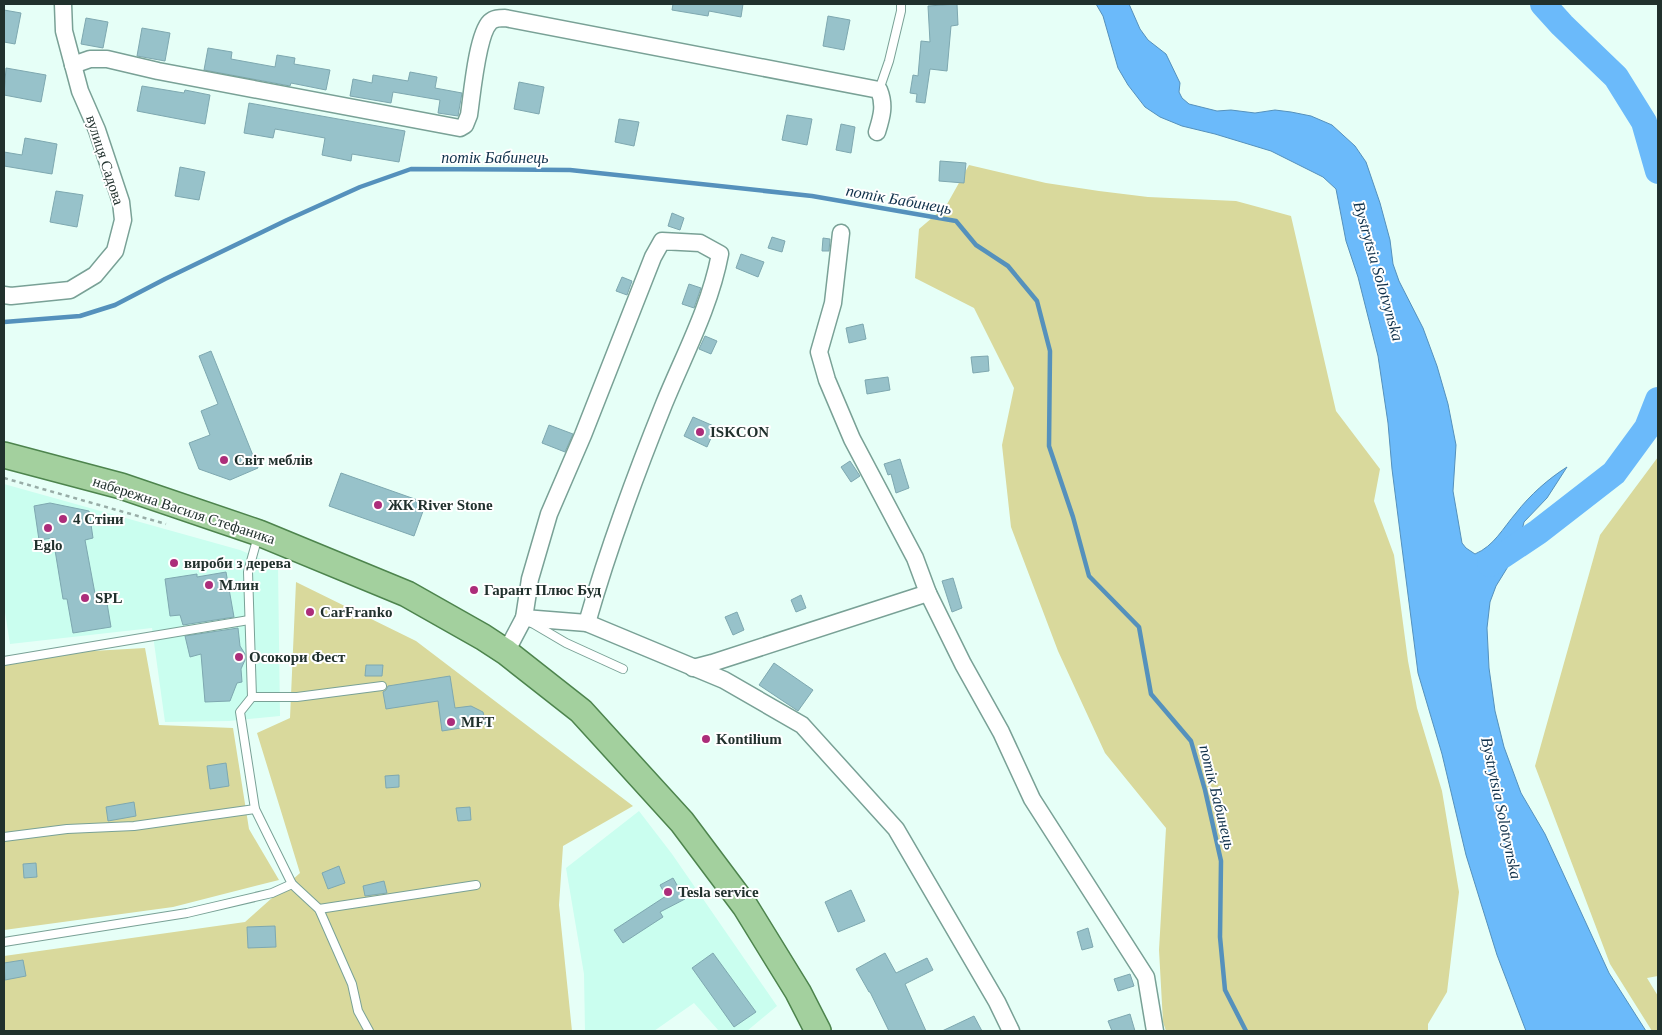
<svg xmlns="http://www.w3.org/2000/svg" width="1662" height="1035" font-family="Georgia,serif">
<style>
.built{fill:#cafeef}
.green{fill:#d9d99c}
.water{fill:#6bbafa;stroke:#5591bc}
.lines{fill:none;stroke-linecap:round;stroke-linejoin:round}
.stream{stroke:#5591bc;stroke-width:4.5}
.river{stroke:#6bbafa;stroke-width:26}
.building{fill:#97c2ca;stroke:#7ea8b0}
.service-casing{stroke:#79a196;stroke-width:10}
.minor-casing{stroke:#79a196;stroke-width:19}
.primary-casing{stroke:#4d844d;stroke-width:28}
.path{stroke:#98ada7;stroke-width:2.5;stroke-dasharray:4 4;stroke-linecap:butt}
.service{stroke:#fff;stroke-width:8}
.minor{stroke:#fff;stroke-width:16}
.primary{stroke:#a3d09e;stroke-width:25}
.poi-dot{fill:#ac2d7a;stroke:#fff;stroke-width:2}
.labels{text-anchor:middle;stroke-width:4;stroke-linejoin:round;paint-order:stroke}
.street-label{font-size:15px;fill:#21312d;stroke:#fff}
.poi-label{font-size:15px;font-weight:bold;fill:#21312d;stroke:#fff;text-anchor:start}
.water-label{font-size:16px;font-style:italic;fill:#10314b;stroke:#fff}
</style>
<rect width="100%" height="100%" fill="#e6fff7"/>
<g class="built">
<path d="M4,484L240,550L278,566L280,716L229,721L165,722L152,628L10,644L4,606Z"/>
<path d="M639,811L672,854L777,1006L747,1031H719L694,1003L654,1031H585L584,974L566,868Z"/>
</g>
<g class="green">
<path d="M969,165L1046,183L1099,191L1148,197L1236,201L1291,216L1336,411L1380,469L1374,501L1394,555L1408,661L1417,708L1442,791L1459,892L1447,992L1428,1024V1031H1166L1163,1022L1159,950L1166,828L1105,753L1058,651L1011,527L1002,445L1014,388L974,308L915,278L919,229L946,206Z"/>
<path d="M1658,457V976L1647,978L1658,996V1031H1652L1610,964L1535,766L1600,535Z"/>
<path d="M296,582L416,641L633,806L563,846L559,905L572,1031H4V956L245,922L300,873L257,733L290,718Z"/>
<path d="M145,648L159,725L233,728L249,829L279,880L173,907L4,930V656Z"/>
</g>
<path class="water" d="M1096,4H1129L1140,29L1148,40L1166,54L1180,83L1179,92L1182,98L1189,104L1217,111L1231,110L1255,113L1275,110L1291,112L1311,116L1332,125L1355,146L1366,162L1380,203L1390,240L1393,264L1399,281L1423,328L1437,366L1448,404L1456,445L1453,491L1462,543L1466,548L1475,554C1494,546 1503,528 1516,513C1530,495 1548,479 1567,467L1547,498L1524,522L1517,552L1496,586L1490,602L1487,628L1489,668L1495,711L1504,747L1521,793L1545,834L1609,973L1646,1031H1526L1497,955L1466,855L1442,754L1418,673L1392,469L1388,423L1378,356L1358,277L1346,241L1336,189L1323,177L1271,151L1215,134L1182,126L1160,117L1145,107L1128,85L1118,68L1103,16Z"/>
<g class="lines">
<path class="stream" d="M4,322L80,316L115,305L165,279L287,220L360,187L411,169L570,170L812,196L956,221L976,245L1008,266L1037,301L1050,351L1049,446L1073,517L1089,576L1139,627L1151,694L1191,741L1205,790L1221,861L1220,937L1225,990L1246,1031"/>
<g class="river">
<path d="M1543,4L1562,25L1616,77L1644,122L1658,171"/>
<path d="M1490,564L1538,532L1614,473L1647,428L1658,400"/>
</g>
</g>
<g class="building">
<path d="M673,4H743L741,17L709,11L708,16L672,10Z"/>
<path d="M957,4L958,25L951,26L947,71L930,69L925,103L916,102L917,94L910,93L913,75L918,76L921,41L930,42L928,6Z"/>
<path d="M4,10L21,13L15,44L4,42Z"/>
<path d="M828,16L850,20L844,50L823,46Z"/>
<path d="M86,18L108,22L103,48L81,44Z"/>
<path d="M142,28L170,33L165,61L137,56Z"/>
<path d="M208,48L232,52L231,59L275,67L277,55L295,58L294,64L330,70L326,90L291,83L290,86L204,70Z"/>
<path d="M6,68L46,75L41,102L4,95Z"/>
<path d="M410,72L437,77L435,88L462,93L458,116L438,113L440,100L393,92L391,103L350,96L353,79L372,83L373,75L408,81Z"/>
<path d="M519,82L544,87L539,114L514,109Z"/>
<path d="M142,86L184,93L185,90L210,95L205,124L137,111Z"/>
<path d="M249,103L405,131L399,162L352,154L351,161L322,155L325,138L275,129L273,138L244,133Z"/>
<path d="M787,115L812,119L807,145L782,140Z"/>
<path d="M619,119L639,122L634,146L615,142Z"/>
<path d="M841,124L855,127L851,153L836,150Z"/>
<path d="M25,138L57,144L52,174L4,166V152L22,155Z"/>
<path d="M940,161L966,163L964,183L939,181Z"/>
<path d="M180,167L205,172L199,200L175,196Z"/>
<path d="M56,191L83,195L77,227L50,222Z"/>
<path d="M672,213L684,218L680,230L668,226Z"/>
<path d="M772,237L785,241L782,252L768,248Z"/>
<path d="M823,238L830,239L829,251H822Z"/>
<path d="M741,254L764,262L758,277L736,268Z"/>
<path d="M622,277L632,281L627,295L616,291Z"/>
<path d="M689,284L701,288L694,308L682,304Z"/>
<path d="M863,324L866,339L849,343L846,328Z"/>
<path d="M705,336L717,341L711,354L699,349Z"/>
<path d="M211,351L258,468L230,480L199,469L189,443L210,435L201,411L218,404L199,356Z"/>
<path d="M988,356L989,371L973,373L971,357Z"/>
<path d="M888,377L890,390L867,394L865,380Z"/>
<path d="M693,417L716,427L707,447L684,436Z"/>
<path d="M549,425L573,434L565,452L542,443Z"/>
<path d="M900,459L909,488L896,493L891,474L888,475L884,464Z"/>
<path d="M850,461L860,476L851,482L841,467Z"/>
<path d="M341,473L426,503L414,536L329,506Z"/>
<path d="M50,503L89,511L93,538L85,540L96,599L106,597L111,627L73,633L67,599H63L53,538L39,540L34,506Z"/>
<path d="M226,572L234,617L183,625L180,615L170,616L165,579L197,574V577Z"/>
<path d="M953,578L962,608L952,612L942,581Z"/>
<path d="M801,595L806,608L796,612L791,600Z"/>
<path d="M737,612L744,630L733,635L725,617Z"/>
<path d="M238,628L240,646L245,654V660L241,669L242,682L237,683L230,701L205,702L201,654L190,657L185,636Z"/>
<path d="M774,663L813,690L798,711L759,685Z"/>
<path d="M366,665H383L382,676H365Z"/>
<path d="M450,676L455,708L471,706L483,712L486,724L442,731L438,701L386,709L383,692L386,690L388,686Z"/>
<path d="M226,763L229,786L210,789L207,766Z"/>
<path d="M399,775V787L386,788L385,776Z"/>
<path d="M134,802L136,816L108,821L106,807Z"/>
<path d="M470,807L471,820L458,821L456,808Z"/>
<path d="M36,863L37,877L24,878L23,864Z"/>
<path d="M339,866L345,883L328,889L322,873Z"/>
<path d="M673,878L685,899L660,912L663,917L623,943L614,930L666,896L660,885Z"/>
<path d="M384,881L387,893L365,896L363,886Z"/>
<path d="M851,890L865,921L838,932L825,902Z"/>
<path d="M275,926L276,947L248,948L247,927Z"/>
<path d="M1088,928L1093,947L1082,950L1077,932Z"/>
<path d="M713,953L756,1012L734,1027L692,968Z"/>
<path d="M885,953L896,973L927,958L933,970L905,984L926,1031H889L870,992H869L856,969Z"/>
<path d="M23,960L26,976L5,980L4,963Z"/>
<path d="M1130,974L1134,986L1118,991L1114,979Z"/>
<path d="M1130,1014L1135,1031H1112L1108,1021Z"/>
<path d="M974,1016L982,1031H942Z"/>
</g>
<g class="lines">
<defs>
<g id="service">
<path d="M879,90L889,61L901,11V4"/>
<path d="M258,536L248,572L252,697L240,712L255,809L292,884L319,909L352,984L358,1011L369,1031"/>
<path d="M532,623L566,643L623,669"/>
<path d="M4,661L249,620"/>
<path d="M252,697H297L382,686"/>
<path d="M4,837L67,829L134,826L255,809"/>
<path d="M319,909L476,885"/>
<path d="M4,942L187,913L272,893L292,884"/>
</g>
<g id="minor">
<path d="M73,65L90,59H107L158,71L460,128L465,125L469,115C472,95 477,35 490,22C494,18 499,18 505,18L879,90C885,105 882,116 877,132"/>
<path d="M841,233L833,303L819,352L827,380L852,439L915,558L928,593L963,664L1001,732L1032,799L1146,977L1155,1031"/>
<path d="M4,295L11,296L70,290L95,275L115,251L123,220L121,202L97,130L80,91L64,31L63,4"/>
<path d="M524,618L530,579L549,514L583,435L653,257L662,241L700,243L720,254C710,307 684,355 664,404C635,476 608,549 587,623"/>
<path d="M506,652L524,618L587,623L724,680L802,725L896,829L997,1002L1011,1031"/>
<path d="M693,668L712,663L928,593"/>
</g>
<path id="primary" d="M4,455L121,486L259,533L407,594L483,637L506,652L581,711L682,822L745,906L798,992L818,1031"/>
</defs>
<use href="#service" class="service-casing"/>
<use href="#minor" class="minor-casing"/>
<use href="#primary" class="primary-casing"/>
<path class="path" d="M4,478L166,524"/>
<use href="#service" class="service"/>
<use href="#minor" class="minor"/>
<use href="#primary" class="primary"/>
</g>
<g class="poi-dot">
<circle cx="700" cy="432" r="5"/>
<circle cx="224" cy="460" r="5"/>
<circle cx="378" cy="505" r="5"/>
<circle cx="63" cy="519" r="5"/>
<circle cx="48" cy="528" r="5"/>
<circle cx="174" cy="563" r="5"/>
<circle cx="209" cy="585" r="5"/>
<circle cx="474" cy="590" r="5"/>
<circle cx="85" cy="598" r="5"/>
<circle cx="310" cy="612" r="5"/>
<circle cx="239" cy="657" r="5"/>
<circle cx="451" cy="722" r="5"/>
<circle cx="706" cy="739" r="5"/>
<circle cx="668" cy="892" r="5"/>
</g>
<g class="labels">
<g class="street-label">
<text transform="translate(105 160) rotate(72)" y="5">вулиця Садова</text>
<text transform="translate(184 510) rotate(18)" y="5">набережна Василя Стефаника</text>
</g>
<g class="poi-label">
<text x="710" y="437">ISKCON</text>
<text x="234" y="465">Світ меблів</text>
<text x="388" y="510">ЖК River Stone</text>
<text x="73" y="524">4 Стіни</text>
<text x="48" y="550" text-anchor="middle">Eglo</text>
<text x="184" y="568">вироби з дерева</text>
<text x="219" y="590">Млин</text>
<text x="484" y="595">Гарант Плюс Буд</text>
<text x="95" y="603">SPL</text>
<text x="320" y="617">CarFranko</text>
<text x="249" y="662">Осокори Фест</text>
<text x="461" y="727">MFT</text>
<text x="716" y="744">Kontilium</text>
<text x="678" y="897">Tesla service</text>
</g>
<g class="water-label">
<text x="495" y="163">потік Бабинець</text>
<text transform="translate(899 199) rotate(10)" y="6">потік Бабинець</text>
<text transform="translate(1379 271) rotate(74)" y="6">Bystrytsia Solotvynska</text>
<text transform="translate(1218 797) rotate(76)" y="6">потік Бабинець</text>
<text transform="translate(1502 808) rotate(78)" y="6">Bystrytsia Solotvynska</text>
</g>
</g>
<rect width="1662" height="1035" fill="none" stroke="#21312d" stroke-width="10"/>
</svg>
